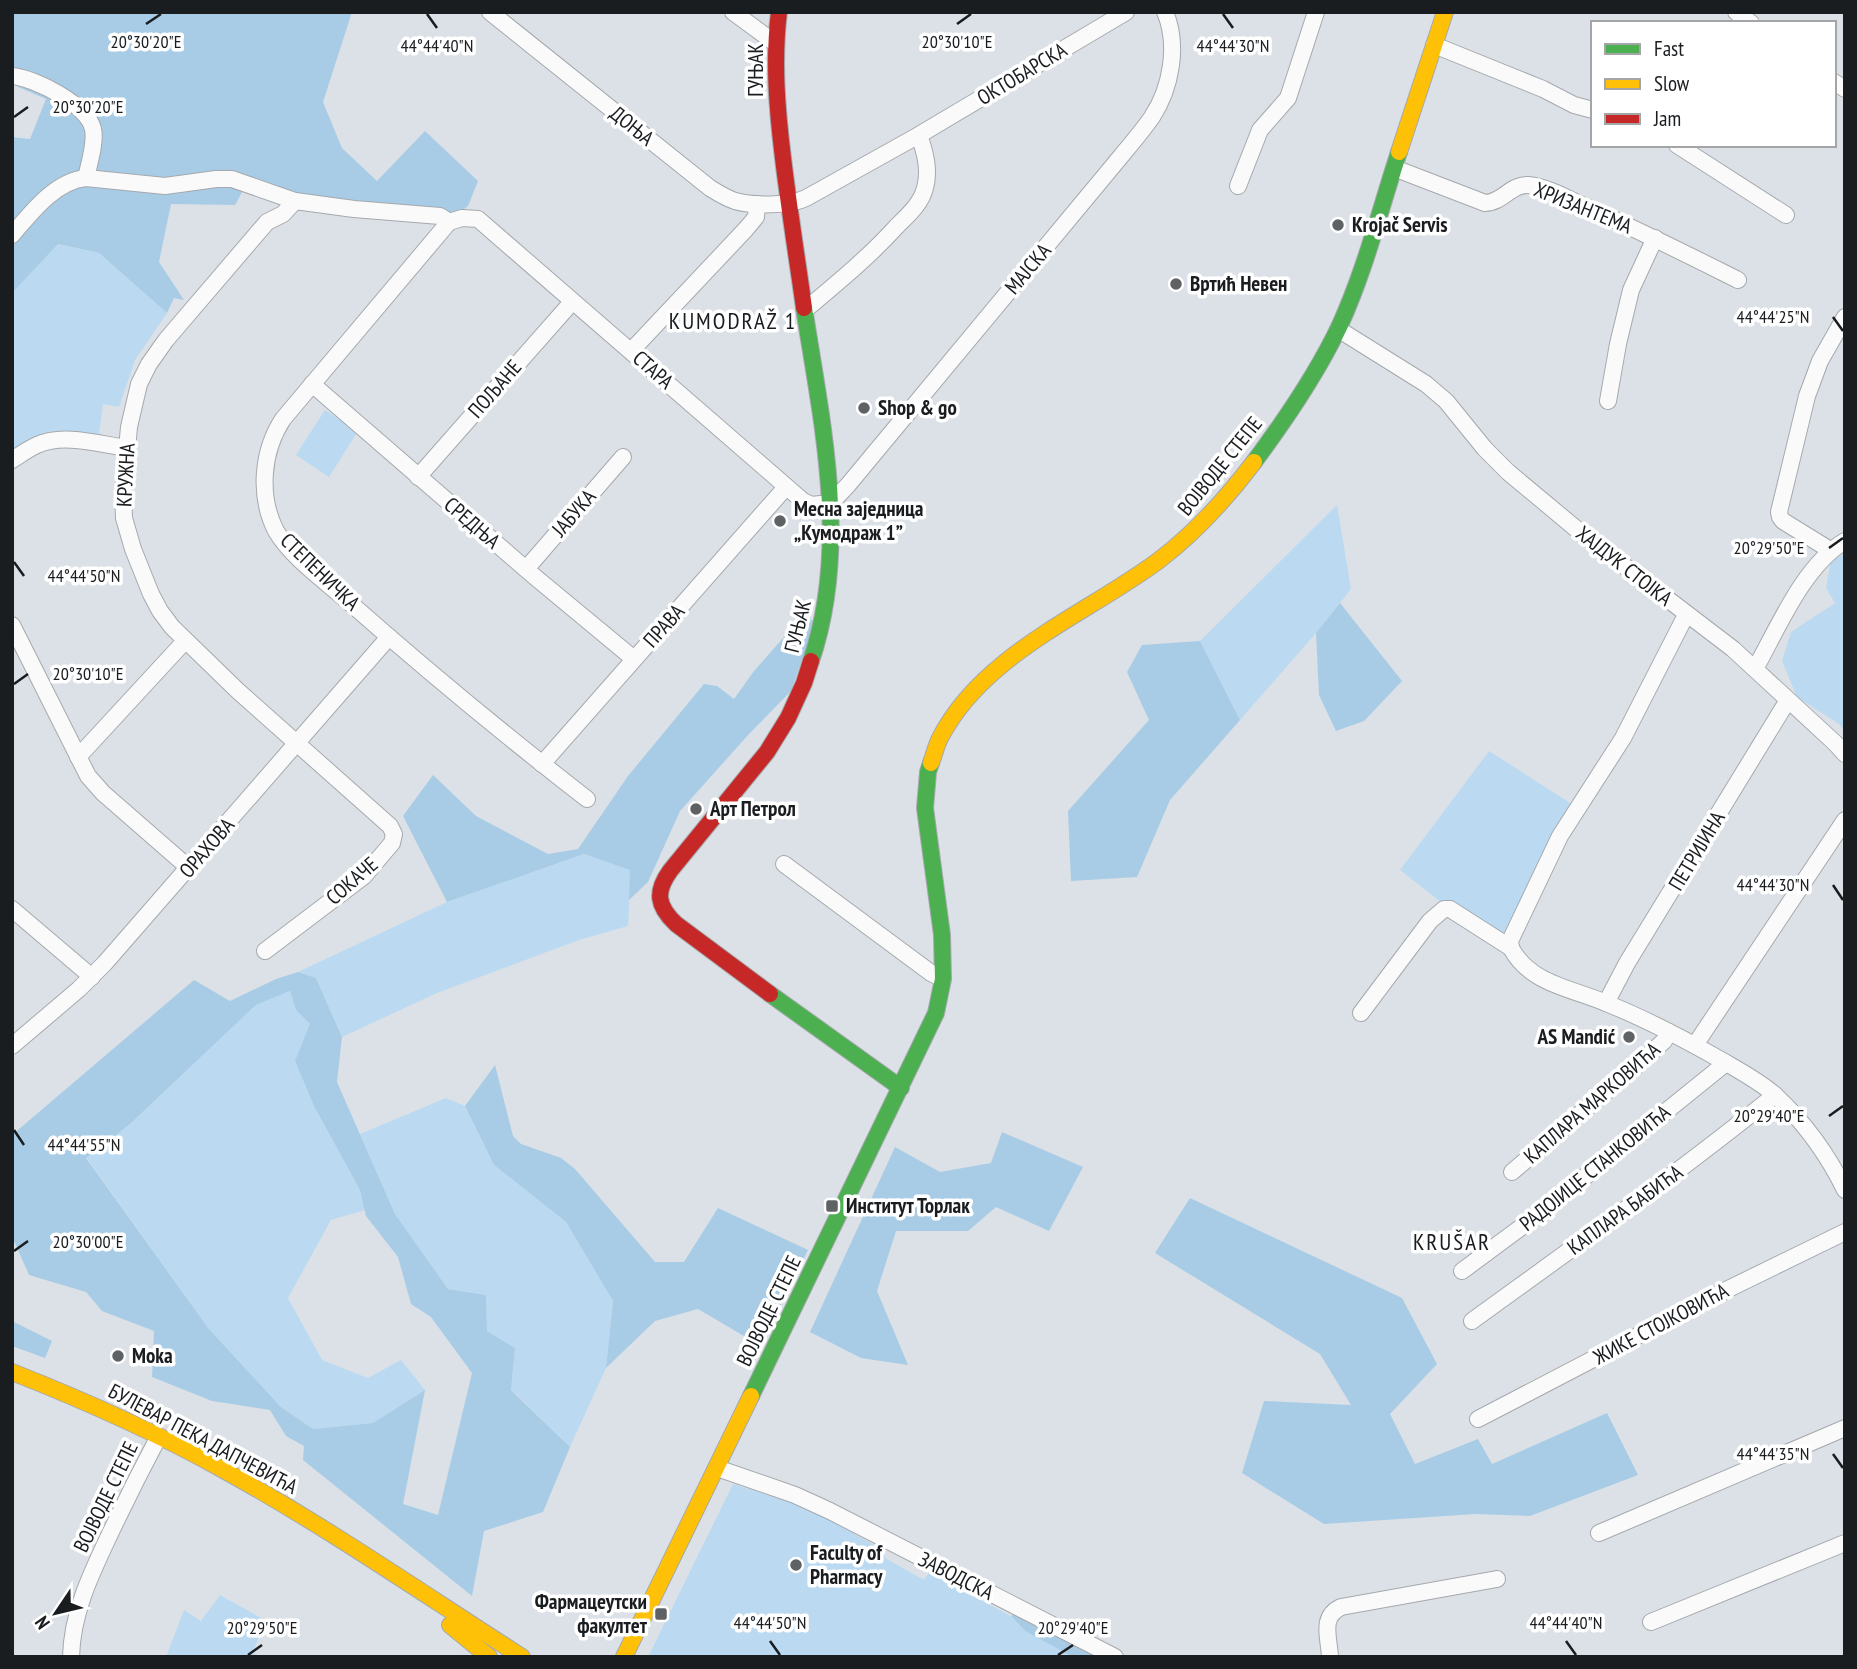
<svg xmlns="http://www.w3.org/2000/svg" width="1857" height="1669" font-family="'PT Sans Narrow',sans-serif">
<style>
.green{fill:#bbdaf2}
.forest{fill:#a8cce6;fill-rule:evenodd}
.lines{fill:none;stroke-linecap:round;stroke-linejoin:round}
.street-casing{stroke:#a5a9ad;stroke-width:18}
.fast-casing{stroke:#a5a9ad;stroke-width:18}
.slow-casing{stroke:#a5a9ad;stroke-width:18}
.jam-casing{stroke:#a5a9ad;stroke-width:18}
.street{stroke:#fafafb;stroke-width:16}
.fast{stroke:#4caf50;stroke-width:16}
.slow{stroke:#ffc107;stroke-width:16}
.jam{stroke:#c62828;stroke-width:16}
.ticks{fill:none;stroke:#1a1d20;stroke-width:2.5}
.poi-dot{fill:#5e6265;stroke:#fff;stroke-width:2.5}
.labels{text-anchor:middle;stroke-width:7;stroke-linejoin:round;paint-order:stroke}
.street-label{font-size:21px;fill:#1a1d20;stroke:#fff}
.poi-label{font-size:21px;font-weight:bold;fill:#1a1d20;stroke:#fff;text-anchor:start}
.neighbourhood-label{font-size:23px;letter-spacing:2px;fill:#1a1d20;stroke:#fff}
.ticks-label{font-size:18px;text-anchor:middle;fill:#1a1d20;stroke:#fff;stroke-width:7;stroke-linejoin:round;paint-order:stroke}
</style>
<rect width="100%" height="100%" fill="#dbe1e6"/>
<g class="green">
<path d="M57,244L99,253L167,313L135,360L119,407L103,404L99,434L112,437L111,442C88,436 59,424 36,436C28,440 20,446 12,450V293Z"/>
<path d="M325,410L358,431L329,477L296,455Z"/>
<path d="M1337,505L1351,589L1316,633L1240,720L1200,641Z"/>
<path d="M1845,553V731L1839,724L1797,697L1782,661L1791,632L1835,603L1826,588L1831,561Z"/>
<path d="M1489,751L1578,808L1510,941L1450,909L1400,870Z"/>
<path d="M584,854L631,870L628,926L579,940L437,993L342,1037L316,978L298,972L447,902Z"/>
<path d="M290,991L296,1010L310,1024L315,1108L360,1190L365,1210L331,1220L288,1298L322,1360L368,1378L401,1360L425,1390L374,1423L313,1429L281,1407L209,1329L86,1157L130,1124L256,1005Z"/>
<path d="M446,1098L465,1106L494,1165L566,1222L613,1301L606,1368L570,1447L511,1389L515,1348L487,1331L486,1295L448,1289L395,1214L360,1134Z"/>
<path d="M733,1484L808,1507L884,1551L885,1558L924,1580L929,1573L1011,1616L1025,1631L1073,1657H648Z"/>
<path d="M220,1595L265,1620L253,1653L261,1657H166L184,1610L201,1621Z"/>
</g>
<g class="forest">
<path d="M12,12H352L323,102L342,148L377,181L425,131L478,181L468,206L456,215L318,204L247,183L235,205L171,204L159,262L184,300L174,298L167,313L99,253L58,244L12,293V137L30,139L46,99L16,86L12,56Z"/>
<path d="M1340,603L1402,681L1364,721L1336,731L1319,695L1316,633Z"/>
<path d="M805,613L815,623L791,691L749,734L680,811L648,882L629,900L630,870L584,854L447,902L403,816L433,775L476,816L548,854L578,849L628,776L704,684L717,686L734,699L754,671Z"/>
<path d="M1200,641L1240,720L1170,800L1137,877L1071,881L1068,811L1149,720L1127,672L1142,645Z"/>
<path d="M298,972L316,978L342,1037L337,1082L395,1214L448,1289L486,1295L487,1331L515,1348L511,1390L570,1447L543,1512L484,1531L472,1596L303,1460L304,1446L286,1436L270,1410L212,1401L152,1377L154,1331L102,1311L86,1292L29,1275L14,1241L12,1240V1135L194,980L230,1001L276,979ZM290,991L296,1010L310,1024L295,1061L315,1108L360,1190L366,1216L398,1257L411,1304L431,1317L472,1373L438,1515L403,1504L425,1390L373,1423L313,1429L281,1407L209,1329L86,1158L130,1124L256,1005Z"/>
<path d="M495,1065L513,1136L521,1144L561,1158L575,1169L655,1262H684L718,1208L808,1250L761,1346L698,1309L655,1321L606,1368L613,1301L566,1222L494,1165L465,1106Z"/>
<path d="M1002,1132L1083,1167L1049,1231L996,1207L968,1231H896L877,1291L908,1365L861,1358L810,1332L895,1147L940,1172L991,1163Z"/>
<path d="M1190,1198L1402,1298L1437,1364L1390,1414L1415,1464L1478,1439L1492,1464L1607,1413L1638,1475L1530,1516L1475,1514L1324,1524L1242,1473L1264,1401L1351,1405L1320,1354L1155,1253Z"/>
<path d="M12,1321L52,1341L45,1358L12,1346Z"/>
<path d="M1017,1611L1101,1657H1073L1025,1631L1011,1616Z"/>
</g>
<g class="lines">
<defs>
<g id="street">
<path d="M490,12L710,188C718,193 726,198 735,201C752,206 790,206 806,198L919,135L1126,12"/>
<path d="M733,12L775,43"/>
<path d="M1736,12L1751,23"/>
<path d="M1434,45L1543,89L1574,105L1593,110"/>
<path d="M12,76C35,78 88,105 93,129C96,142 89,164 86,178"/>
<path d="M1834,82L1845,89"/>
<path d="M1677,145L1786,215"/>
<path d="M1394,168L1485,203C1502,203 1511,184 1528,185C1549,187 1570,200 1588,208C1639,230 1688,255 1738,280"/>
<path d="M1238,186L1260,130L1288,98L1316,12"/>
<path d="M449,222L283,419C262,451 258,496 276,531C291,557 326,582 349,602C426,670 506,736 587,799"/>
<path d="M12,235C31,213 55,181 86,178L165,186L216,179H232L295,201L354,209L440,216L449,222L462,218L478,219L803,501L811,505L831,503L848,485L1122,155C1132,143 1143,130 1152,117C1171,88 1179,45 1165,12"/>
<path d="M805,310C837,283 869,257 897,226C908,215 921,204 925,188C930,170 925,152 919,135"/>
<path d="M1338,329L1426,384L1446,401L1485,449L1508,472L1580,532L1733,649L1835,743L1845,754"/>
<path d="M631,351L746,229L756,217L757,204"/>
<path d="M312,384L535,577L634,659"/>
<path d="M1608,401L1618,344L1631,290L1655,238"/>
<path d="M12,460C20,455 28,449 37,445C63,433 99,444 126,448"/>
<path d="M418,477L572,302"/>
<path d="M1830,550L1783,521L1780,517L1779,512L1807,396L1820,361L1845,317"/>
<path d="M526,569L623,457"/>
<path d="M12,625L88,776L103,793L189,868"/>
<path d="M1755,669C1778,628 1804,565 1845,541"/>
<path d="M78,757L185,641"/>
<path d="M542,764L786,487"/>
<path d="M784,864L931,973L943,979"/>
<path d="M12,909L92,977"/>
<path d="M1511,948L1510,941L1560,836L1623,738L1686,615"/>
<path d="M265,951L364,876L392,843L394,834L390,826L238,691L172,627L160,611L151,594L133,549L124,518L123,493L129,427L139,384L149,364L166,340L267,222L283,214L295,201"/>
<path d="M1606,1003L1627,963L1788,700"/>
<path d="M1361,1013L1430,921L1444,909H1450L1511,948C1530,984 1571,988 1606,1003C1646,1019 1684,1039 1721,1060C1740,1071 1759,1081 1775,1095C1804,1122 1828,1155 1845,1190"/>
<path d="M1695,1045L1845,820"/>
<path d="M12,1046L79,989L105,963L389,637"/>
<path d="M1512,1172L1635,1067L1664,1041L1669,1032"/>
<path d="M1462,1271L1535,1217L1726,1063"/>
<path d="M1472,1321C1574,1247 1677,1174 1775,1095"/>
<path d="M1478,1419L1718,1294L1845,1232"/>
<path d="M717,1468L795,1495L830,1511L1115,1657"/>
<path d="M1599,1533L1845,1428"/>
<path d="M1651,1622L1845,1543"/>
<path d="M71,1657C72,1614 90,1576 108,1538C124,1504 141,1470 159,1436"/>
<path d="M1330,1657C1329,1637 1320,1617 1341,1607L1497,1579"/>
</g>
<g id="fast">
<path d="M804,308C822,424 850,546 811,661"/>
<path d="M1254,462C1286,419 1317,374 1340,325C1365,270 1380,210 1399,152"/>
<path d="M770,994L901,1088"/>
<path d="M751,1396L936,1013L943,979L942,935L925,808L928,772L931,763"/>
</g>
<g id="slow">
<path d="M1399,152L1445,12"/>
<path d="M931,763C934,755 936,746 940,738C983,654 1085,615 1158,561C1195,533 1226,499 1254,462"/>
<path d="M12,1372C83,1400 153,1431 220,1468C324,1525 422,1593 522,1657"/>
<path d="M450,1625L489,1657"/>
<path d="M624,1657L751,1396"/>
</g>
<g id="jam">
<path d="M779,12C773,61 777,109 783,158C789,208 797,258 804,308"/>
<path d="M770,994L676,924C657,906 655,892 670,871L767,752L788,718L804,683L811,661"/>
</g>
</defs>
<use href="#street" class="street-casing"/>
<use href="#fast" class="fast-casing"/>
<use href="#slow" class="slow-casing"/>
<use href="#jam" class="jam-casing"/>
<use href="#street" class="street"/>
<use href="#fast" class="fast"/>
<use href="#slow" class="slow"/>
<use href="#jam" class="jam"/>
</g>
<path class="ticks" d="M427,14L437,28M1223,14L1233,28M146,24L161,14M957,24L971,14M14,117L28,107M1833,317L1843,331M1829,548L1843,538M14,562L24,576M14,684L28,674M1833,885L1843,900M1829,1116L1843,1106M14,1130L24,1145M14,1251L28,1241M1833,1454L1843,1468M770,1641L780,1655M1566,1641L1576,1655M248,1655L262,1645M1058,1655L1073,1645"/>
<g class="poi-dot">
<circle cx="1338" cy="225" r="7"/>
<circle cx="1176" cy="284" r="7"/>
<circle cx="864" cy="408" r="7"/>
<circle cx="780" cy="521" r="7"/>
<circle cx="696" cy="809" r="7"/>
<circle cx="1629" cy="1037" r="7"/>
<rect x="825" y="1199" width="14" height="14" rx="3.5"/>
<circle cx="118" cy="1356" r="7"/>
<circle cx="796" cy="1565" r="7"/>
<rect x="654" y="1607" width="14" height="14" rx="3.5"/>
</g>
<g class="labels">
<g class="street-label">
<text transform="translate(756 70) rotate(-90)" y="7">ГУЊАК</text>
<text transform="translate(1022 74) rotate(-31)" y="7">ОКТОБАРСКА</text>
<text transform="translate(632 126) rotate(39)" y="7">ДОЊА</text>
<text transform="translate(1583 208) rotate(22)" y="7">ХРИЗАНТЕМА</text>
<text transform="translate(1028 269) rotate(-50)" y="7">МАЈСКА</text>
<text transform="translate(653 370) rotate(41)" y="7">СТАРА</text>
<text transform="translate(495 389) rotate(-49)" y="7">ПОЉАНЕ</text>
<text transform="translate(1220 466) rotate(-51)" y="7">ВОЈВОДЕ СТЕПЕ</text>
<text transform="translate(126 475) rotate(-87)" y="7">КРУЖНА</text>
<text transform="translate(574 513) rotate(-49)" y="7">ЈАБУКА</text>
<text transform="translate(472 523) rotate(41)" y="7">СРЕДЊА</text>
<text transform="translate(1624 566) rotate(38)" y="7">ХАЈДУК СТОЈКА</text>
<text transform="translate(320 572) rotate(44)" y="7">СТЕПЕНИЧКА</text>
<text transform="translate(664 626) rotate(-48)" y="7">ПРАВА</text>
<text transform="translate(798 626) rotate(-76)" y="7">ГУЊАК</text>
<text transform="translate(207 848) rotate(-49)" y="7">ОРАХОВА</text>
<text transform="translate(1697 851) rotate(-59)" y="7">ПЕТРИЈИНА</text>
<text transform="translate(352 881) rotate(-41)" y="7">СОКАЧЕ</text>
<text transform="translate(1592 1103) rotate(-41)" y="7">КАПЛАРА МАРКОВИЋА</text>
<text transform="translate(1595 1168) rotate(-39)" y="7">РАДОЈИЦЕ СТАНКОВИЋА</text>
<text transform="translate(1625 1210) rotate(-36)" y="7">КАПЛАРА БАБИЋА</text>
<text transform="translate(769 1311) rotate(-64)" y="7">ВОЈВОДЕ СТЕПЕ</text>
<text transform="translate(1661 1324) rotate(-28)" y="7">ЖИКЕ СТОЈКОВИЋА</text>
<text transform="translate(203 1439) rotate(28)" y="7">БУЛЕВАР ПЕКА ДАПЧЕВИЋА</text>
<text transform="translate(106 1497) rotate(-64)" y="7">ВОЈВОДЕ СТЕПЕ</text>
<text transform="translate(956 1576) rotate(27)" y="7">ЗАВОДСКА</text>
</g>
<g class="poi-label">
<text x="1352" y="232">Krojač Servis</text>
<text x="1190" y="291">Вртић Невен</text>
<text x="878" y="415">Shop &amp; go</text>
<text x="794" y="516">Месна заједница<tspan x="794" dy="24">„Кумодраж 1”</tspan></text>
<text x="710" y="816">Арт Петрол</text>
<text x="1615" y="1044" text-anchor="end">AS Mandić</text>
<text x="846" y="1213">Институт Торлак</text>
<text x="132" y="1363">Moka</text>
<text x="810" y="1560">Faculty of<tspan x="810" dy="24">Pharmacy</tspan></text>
<text x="647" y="1609" text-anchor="end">Фармацеутски<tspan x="647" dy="24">факултет</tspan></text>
</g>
<g class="neighbourhood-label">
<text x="733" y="329">KUMODRAŽ 1</text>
<text x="1452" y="1250">KRUŠAR</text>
</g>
</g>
<g class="ticks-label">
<text x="146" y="48">20°30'20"E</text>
<text x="957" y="48">20°30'10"E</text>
<text x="437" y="52">44°44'40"N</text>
<text x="1233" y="52">44°44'30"N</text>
<text x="88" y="113">20°30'20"E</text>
<text x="1773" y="323">44°44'25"N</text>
<text x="1769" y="554">20°29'50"E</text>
<text x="84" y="582">44°44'50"N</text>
<text x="88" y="680">20°30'10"E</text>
<text x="1773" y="891">44°44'30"N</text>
<text x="1769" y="1122">20°29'40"E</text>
<text x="84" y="1151">44°44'55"N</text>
<text x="88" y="1248">20°30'00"E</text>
<text x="1773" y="1460">44°44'35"N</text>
<text x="770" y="1629">44°44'50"N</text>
<text x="1566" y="1629">44°44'40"N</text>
<text x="262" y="1634">20°29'50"E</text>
<text x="1073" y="1634">20°29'40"E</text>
</g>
<rect width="1857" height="1669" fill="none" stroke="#1a1d20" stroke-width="28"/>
<rect x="1591" y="21" width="245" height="126" fill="#ffffff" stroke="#a3a5a6" stroke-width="2"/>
<rect x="1605" y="44" width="35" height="10" fill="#4caf50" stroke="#a3a5a6" stroke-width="2"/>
<text x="1654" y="56" font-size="21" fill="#1a1d20">Fast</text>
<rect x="1605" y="79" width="35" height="10" fill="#ffc107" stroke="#a3a5a6" stroke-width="2"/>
<text x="1654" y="91" font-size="21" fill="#1a1d20">Slow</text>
<rect x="1605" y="114" width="35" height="10" fill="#c62828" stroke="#a3a5a6" stroke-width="2"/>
<text x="1654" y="126" font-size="21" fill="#1a1d20">Jam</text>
<g transform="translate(56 1613) rotate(235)" stroke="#ffffff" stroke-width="5" paint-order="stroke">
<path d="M0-5L12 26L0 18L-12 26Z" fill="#1a1d20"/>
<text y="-10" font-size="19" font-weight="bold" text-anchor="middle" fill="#1a1d20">N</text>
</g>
</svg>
